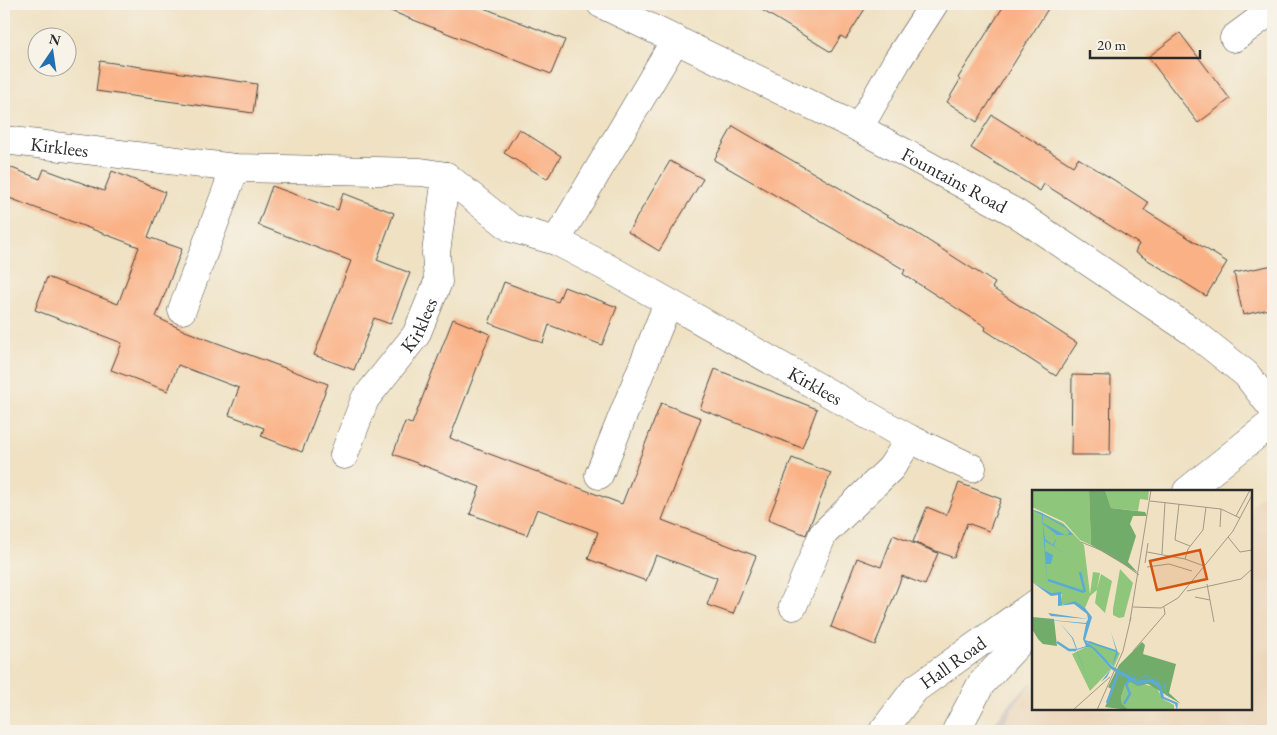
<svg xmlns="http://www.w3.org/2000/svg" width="1277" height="735" font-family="'EB Garamond',serif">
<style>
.built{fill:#ead4b8}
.industrial{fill:#ccc2b9}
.building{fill:#fab185}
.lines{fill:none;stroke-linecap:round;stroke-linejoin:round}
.minor-casing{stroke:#484642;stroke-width:29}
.minor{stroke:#fff;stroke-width:28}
.labels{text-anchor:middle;stroke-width:4;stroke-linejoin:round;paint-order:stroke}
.street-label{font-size:19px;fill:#2b2b2b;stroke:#f7f3e8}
.inset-river{fill:none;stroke:#5cabd6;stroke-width:2.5}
.inset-road{fill:none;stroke:#a19886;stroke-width:1}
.view{fill:#d5540f;fill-opacity:0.15;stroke:#d5540f;stroke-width:2.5}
.inset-edge{fill:none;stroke:#2b2b2b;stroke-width:2.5}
</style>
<rect width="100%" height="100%" fill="#f7f3e8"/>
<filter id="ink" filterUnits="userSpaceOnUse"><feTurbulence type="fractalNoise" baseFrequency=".02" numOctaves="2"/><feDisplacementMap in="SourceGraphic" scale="10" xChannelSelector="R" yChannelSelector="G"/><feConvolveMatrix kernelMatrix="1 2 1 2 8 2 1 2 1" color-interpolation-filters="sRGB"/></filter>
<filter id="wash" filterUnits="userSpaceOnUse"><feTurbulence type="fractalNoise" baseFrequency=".0096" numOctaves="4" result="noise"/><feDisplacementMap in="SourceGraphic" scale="20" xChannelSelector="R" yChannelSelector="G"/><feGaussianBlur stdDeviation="1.12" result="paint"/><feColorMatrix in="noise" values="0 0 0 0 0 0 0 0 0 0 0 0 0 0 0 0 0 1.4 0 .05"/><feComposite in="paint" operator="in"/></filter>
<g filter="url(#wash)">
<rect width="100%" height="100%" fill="#efe1c2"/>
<path class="built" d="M1273,487V731H1001L1014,706L1033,680V709H1251V505Z"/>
<path class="industrial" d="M1033,681L1014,706L1001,731H990L991,727L1010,703Z"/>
<g id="blocks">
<g class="building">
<path d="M378,4H474L565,40L551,74L378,6Z"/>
<path d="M752,4H868L846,39L841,36L831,52Z"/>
<path d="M1005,4H1051L977,122L947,102L960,80L958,78Z"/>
<path d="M1180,33L1230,99L1198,123L1148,57Z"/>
<path d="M100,61L257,84L253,113L96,91Z"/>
<path d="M992,115L1073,166L1078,158L1114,180L1149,203L1144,210L1227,262L1206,296L1135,252L1139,244L1044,184L1040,191L971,148Z"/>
<path d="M733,126L910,229L995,283L992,288L1077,343L1056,376L985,330L986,327L903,274L905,270L714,160Z"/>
<path d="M519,129L561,156L547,179L504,153Z"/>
<path d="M670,161L703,179L659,251L628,232Z"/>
<path d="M4,165L40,179L44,169L104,191L112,171L165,192L148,237L182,249L156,317L185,331L328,384L302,452L261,436L264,428L229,415L239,388L178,365L168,391L111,370L122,343L35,310L47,277L118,304L139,247L4,196Z"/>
<path d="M272,186L338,210L343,193L394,213L377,260L410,273L390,324L374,318L354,370L314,355L351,261L258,225Z"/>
<path d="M1273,265V308L1243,315L1234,273Z"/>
<path d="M504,282L558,302L564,287L617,307L602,345L549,325L543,343L489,323Z"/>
<path d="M453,319L490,334L450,438L487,453L622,504L661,403L701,418L662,520L756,556L733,614L707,605L717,578L656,555L646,581L588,559L598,532L537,509L527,535L470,514L480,487L393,454L405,422L412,424Z"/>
<path d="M715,369L817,409L802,448L700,409Z"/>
<path d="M1072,375L1111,376L1110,455H1071Z"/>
<path d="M792,458L831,473L806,535L768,520Z"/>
<path d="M959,483L1001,499L989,531L967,523L954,558L913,542L927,507L946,515Z"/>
<path d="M893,535L938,553L925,585L902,576L875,645L831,627L857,558L881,567Z"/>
</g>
</g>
</g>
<g filter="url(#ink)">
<use href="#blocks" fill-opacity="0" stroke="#484642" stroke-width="1"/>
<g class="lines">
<defs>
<g id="minor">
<path id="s1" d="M601,4L859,128L1016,213L1193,332L1246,374L1273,409"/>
<path d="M1234,38L1272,10"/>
<path d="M859,128L897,61L934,4"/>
<path id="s2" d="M4,140L235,168L421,172L446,176L511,228L556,241L606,267L910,439L972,468"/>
<path d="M556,241L676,39"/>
<path d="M182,310L235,168"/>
<path id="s3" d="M344,455L365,399L416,335L438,282L436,253L446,176"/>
<path d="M599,475L668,303"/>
<path d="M1187,491L1273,422"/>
<path d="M793,606L823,534L891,468L910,439"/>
<path id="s4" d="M883,731L915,689L1033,605"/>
<path d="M956,731L981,684L1033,628"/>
</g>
</defs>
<use href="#minor" class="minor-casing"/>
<use href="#minor" class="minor"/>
</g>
</g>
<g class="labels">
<g class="street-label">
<text dy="7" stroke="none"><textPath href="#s2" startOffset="56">Kirklees</textPath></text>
<text dy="7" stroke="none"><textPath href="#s1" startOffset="395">Fountains Road</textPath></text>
<text dy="7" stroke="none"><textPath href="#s3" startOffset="152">Kirklees</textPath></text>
<text dy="7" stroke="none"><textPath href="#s2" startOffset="871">Kirklees</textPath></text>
<text dy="7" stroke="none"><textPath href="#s4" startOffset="99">Hall Road</textPath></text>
</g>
</g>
<g transform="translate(1032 490)">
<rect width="220" height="220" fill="#efe1c2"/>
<path d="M0,0H57L59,55L48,50L32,32L0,17ZM73,0H117L116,10L108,9L106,21L79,18ZM0,19L31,33L52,55L58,104L61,82L68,83L65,99L69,84L80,91L73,123L63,113L65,100L58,106L53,118L43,112L29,115L30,104L20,103L0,92ZM88,79L101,93L92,127L87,128L81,125V119ZM58,151L88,163L82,177L55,154ZM54,157L60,158L79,179L58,201L40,164ZM99,192L124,197L131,209L142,215V220H97L90,215L89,207L93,195Z" fill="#8ec77b"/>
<path d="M57,0H73L79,18L113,22L115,26H101L98,34L104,46L96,72L106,83L59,55ZM0,127L22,129L25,156L11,154L6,149L0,139ZM110,152L113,155L111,164L144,174L137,203L149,214L116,194L106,196L99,192L93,195L89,207L90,214L97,220L73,217L81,200L76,197L87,175Z" fill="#72ac6b"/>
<path d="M0,20L5,21L10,23L33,36L41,45H25L11,34L13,49L21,55L25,46L22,56L36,65L13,51V61L21,65L19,74H14L15,94L10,25ZM11,25L34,38L37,42L35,46L11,33ZM0,92L20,103L29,102L30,115L43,111L53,118L60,127L53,150L84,160L79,142L86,163L80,176L103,189L96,177L105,190L115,185L131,193L134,196V203L139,208L134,205L131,193L115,186L104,191L119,189L128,193L132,207L146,213L145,220L143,214L129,208L127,198L119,192L106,195L79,179L75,187L69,192L79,179L60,158L54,157L45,160L58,196L40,148L28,133L41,148L45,159L54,156L51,149L54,134L7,129L54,133L56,129L19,126L16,123L56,129L55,124L42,114L26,116V105L19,106ZM54,152L84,162L80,176L64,159Z" fill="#5cabd6" fill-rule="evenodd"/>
<path class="inset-river" d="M48,82L53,102M16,90L52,102M25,152L37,160H44M75,213L86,183M92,214L98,204L94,194L98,190"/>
<path class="inset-road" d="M118,11L189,19L208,28M147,14L143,50L158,56M204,26L218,0M188,37L189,19M196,47L208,62L220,60M49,52L78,64L107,85M115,62L153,69L172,76M130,64L133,12M153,69L156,59L171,40L174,17M113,73L116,53M115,77L137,74L160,81M175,94L182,132M155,101L209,89L220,79M163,107L178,110M101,117L129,118L146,108L201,41L220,5M98,131L119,0M101,161L133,124L132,117M41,220L78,187M65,220L91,161L99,127"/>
<path class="view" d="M168,60L175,89L125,100L118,71Z"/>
<rect width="220" height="220" class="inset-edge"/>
</g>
<rect width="1277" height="735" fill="none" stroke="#f7f3e8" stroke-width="20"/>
<g transform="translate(52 52) rotate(13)"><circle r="24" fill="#f7f3e8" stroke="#a5a39c"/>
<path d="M0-4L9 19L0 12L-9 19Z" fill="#1f6fb2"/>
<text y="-8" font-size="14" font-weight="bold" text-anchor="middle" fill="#2b2b2b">N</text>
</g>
<path d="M1090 50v8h110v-8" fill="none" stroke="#2b2b2b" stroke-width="2.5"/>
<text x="1097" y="50" font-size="15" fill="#2b2b2b" stroke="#f7f3e8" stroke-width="4" paint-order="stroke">20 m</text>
</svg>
